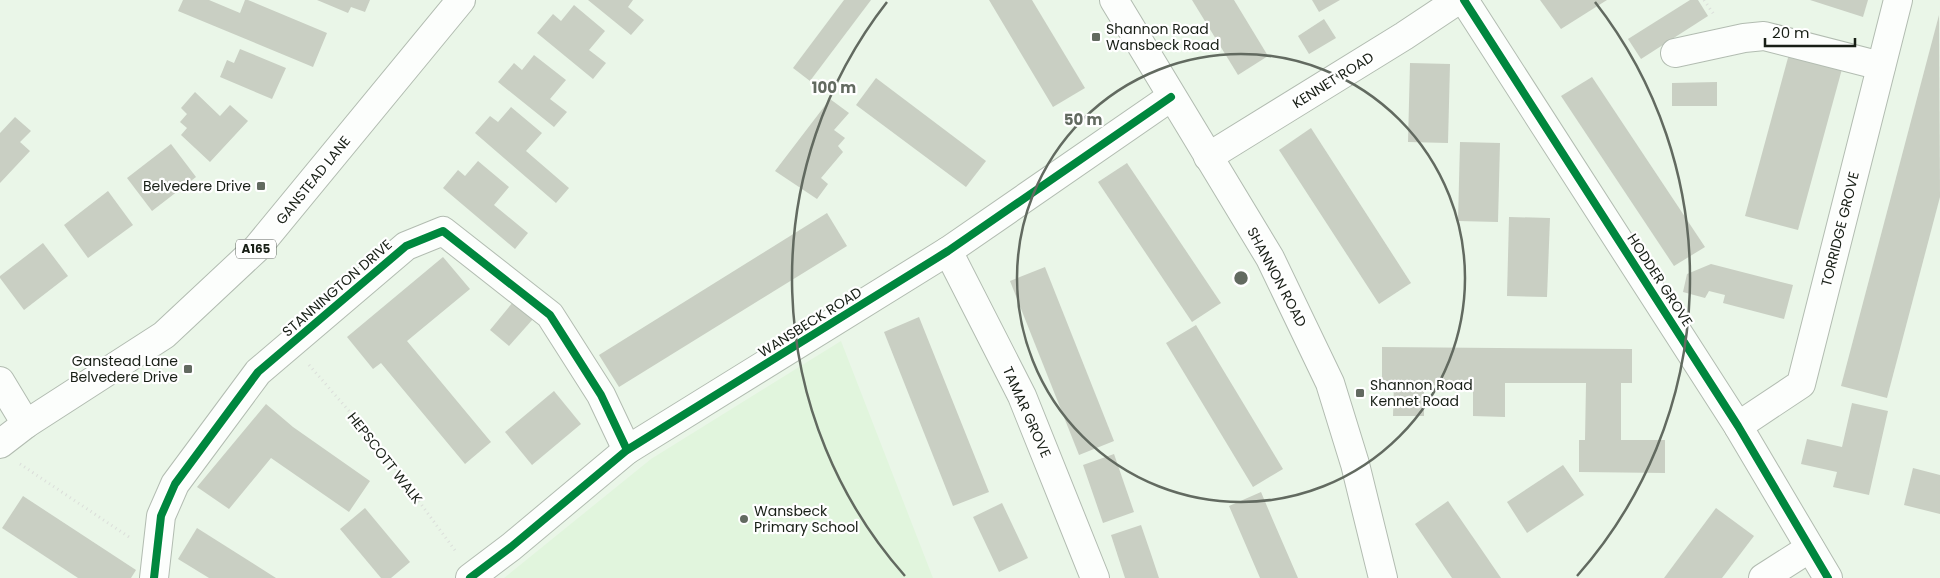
<svg xmlns="http://www.w3.org/2000/svg" width="1940" height="578" font-family="Poppins,sans-serif">
<style>
.built{fill:#e1f5dd}
.building{fill:#c9cfc3}
.lines{fill:none;stroke-linecap:round;stroke-linejoin:round}
.minor-casing{stroke:#b2bcb1;stroke-width:30}
.highway-casing{stroke:#b2bcb1;stroke-width:30}
.path{stroke:#dbdeda;stroke-width:3;stroke-dasharray:1 4;stroke-linecap:butt}
.minor{stroke:#fcfefc;stroke-width:28}
.highway{stroke:#fcfefc;stroke-width:28}
.cycleway-casing{stroke:#fff;stroke-width:11}
.cycleway{stroke:#00873e;stroke-width:8}
.ring{fill:none;stroke:#626a60;stroke-width:2.5}
.poi-dot{fill:#626a60;stroke:#fff;stroke-width:2}
.labels{text-anchor:middle;stroke-width:4.5;stroke-linejoin:round;paint-order:stroke}
.shield{fill:#fff;stroke:#5d625c;stroke-width:1}
.shield-label{font-size:12px;font-weight:bold;fill:#181f16}
.poi-label{font-size:14px;fill:#181f16;stroke:#fff;text-anchor:start}
.street-label{font-size:14px;fill:#181f16;stroke:#fff}
.centre{fill:#626a60;stroke:#fff;stroke-width:2.5}
.ring-label{font-size:15px;text-anchor:middle;font-weight:bold;fill:#626a60;stroke:#fff;stroke-width:4.5;stroke-linejoin:round;paint-order:stroke}
</style>
<rect width="100%" height="100%" fill="#eaf6e8"/>
<path class="built" d="M841,341L933,578H504L651,459Z"/>
<g class="building">
<path d="M183,0H209L240,13L245,0H248L327,33L313,67L178,11Z"/>
<path d="M317,0H370L365,12L351,7L348,13Z"/>
<path d="M588,0H633L628,7L644,20L631,35Z"/>
<path d="M844,0H871L810,81L793,68Z"/>
<path d="M989,0H1032L1085,88L1053,107Z"/>
<path d="M1192,0H1234L1268,56L1238,75Z"/>
<path d="M1312,0H1340L1319,12Z"/>
<path d="M1540,0H1607L1561,29Z"/>
<path d="M1690,0H1698L1708,16L1641,59L1628,39Z"/>
<path d="M1810,0H1868L1863,17Z"/>
<path d="M574,5L605,31L589,50L606,63L593,79L537,33L553,14L561,21Z"/>
<path d="M1939,15L1940,197L1887,398L1841,386Z"/>
<path d="M1324,19L1336,38L1309,54L1298,36Z"/>
<path d="M240,49L286,68L272,99L220,77L227,60L234,63Z"/>
<path d="M1789,54L1842,69L1798,230L1745,216Z"/>
<path d="M534,55L566,80L550,99L567,112L554,127L498,82L514,63L522,70Z"/>
<path d="M1410,63L1450,64L1448,143L1408,142Z"/>
<path d="M1592,77L1705,247L1674,266L1561,96Z"/>
<path d="M876,78L986,161L966,187L856,105Z"/>
<path d="M1717,82V106H1672V83Z"/>
<path d="M195,92L220,116L230,105L248,121L210,162L181,135L187,128L180,122L187,114L181,108Z"/>
<path d="M830,99L849,113L834,130L845,138L838,146L843,152L821,178L828,184L817,199L775,171Z"/>
<path d="M511,107L542,133L526,151L569,188L556,203L475,133L490,116L498,122Z"/>
<path d="M15,117L31,131L20,142L30,151L0,183V133Z"/>
<path d="M1311,128L1411,283L1379,304L1279,150Z"/>
<path d="M1460,142L1500,143L1498,222L1458,221Z"/>
<path d="M171,144L196,177L152,211L127,178Z"/>
<path d="M478,161L509,187L494,205L528,233L515,249L443,188L458,170L465,176Z"/>
<path d="M1127,163L1221,303L1192,322L1098,182Z"/>
<path d="M108,191L133,225L88,258L64,225Z"/>
<path d="M827,213L847,246L619,387L599,355Z"/>
<path d="M1509,217L1550,218L1547,297L1507,296Z"/>
<path d="M43,243L68,276L24,310L0,278V276Z"/>
<path d="M443,257L470,289L407,341L491,442L465,464L381,363L373,369L347,337Z"/>
<path d="M1711,264L1793,285L1784,319L1723,303L1725,295L1709,291L1705,298L1683,292L1687,274Z"/>
<path d="M1045,267L1114,441L1079,455L1010,281Z"/>
<path d="M513,302L533,319L509,346L490,330Z"/>
<path d="M919,317L989,492L953,506L884,332Z"/>
<path d="M1196,325L1283,469L1253,487L1166,343Z"/>
<path d="M1382,347L1632,349V383H1621V440H1665V473L1579,472V440H1585L1586,383H1505V417L1473,416V386L1424,385V416H1393L1394,382H1382Z"/>
<path d="M554,391L581,424L532,465L505,432Z"/>
<path d="M1852,403L1888,411L1869,495L1833,487L1837,472L1801,464L1807,439L1842,447Z"/>
<path d="M266,404L293,427L370,481L349,512L271,458L229,509L197,487Z"/>
<path d="M1114,454L1134,512L1103,523L1083,465Z"/>
<path d="M1563,465L1584,495L1527,533L1507,502Z"/>
<path d="M1913,468L1940,475V514L1904,505Z"/>
<path d="M1261,492L1272,518L1298,578H1260L1229,506Z"/>
<path d="M23,496L136,570L131,578H78L2,528Z"/>
<path d="M1448,501L1477,543L1501,578H1452L1415,524Z"/>
<path d="M1002,503L1028,558L999,572L973,517Z"/>
<path d="M365,508L410,562L391,578H381L340,529Z"/>
<path d="M1716,508L1754,536L1722,578H1664Z"/>
<path d="M1141,525L1151,554L1159,578H1125L1111,535Z"/>
<path d="M197,528L254,564L276,578H209L178,559Z"/>
</g>
<g class="lines">
<defs>
<g id="minor">
<path d="M1114,0L1270,258L1330,383L1355,464L1383,578"/>
<path d="M1464,0L1738,426L1828,578"/>
<path d="M1675,53L1744,38L1764,36L1881,66"/>
<path d="M1208,157L1404,36L1458,0"/>
<path d="M948,251L1022,396L1095,578"/>
<path d="M0,381L26,424"/>
<path d="M1738,426L1801,384L1898,0"/>
<path d="M154,578L161,516L175,484L258,372L406,246L443,231L550,315L601,395L627,450"/>
<path d="M470,578L511,547L627,450L948,251L1171,97"/>
<path d="M1763,578L1810,548"/>
</g>
<path id="highway" d="M0,444L26,424L164,335L257,248L461,0"/>
</defs>
<use href="#minor" class="minor-casing"/>
<use href="#highway" class="highway-casing"/>
<g class="path">
<path d="M1704,0L1715,16"/>
<path d="M309,365L370,435L457,553"/>
<path d="M20,464L129,537"/>
</g>
<use href="#minor" class="minor"/>
<use href="#highway" class="highway"/>
<defs>
<g id="cycleway">
<path d="M1464,0L1738,426L1828,578"/>
<path d="M154,578L161,516L175,484L258,372L406,246L443,231L550,315L601,395L627,450"/>
<path d="M470,578L511,547L627,450L948,251L1171,97"/>
</g>
</defs>
<use href="#cycleway" class="cycleway-casing"/>
<use href="#cycleway" class="cycleway"/>
</g>
<g class="ring">
<circle cx="1241" cy="278" r="224"/>
<path d="M905 576A449 449 0 0 1 887 2M1595 2A449 449 0 0 1 1577 576"/>
</g>
<g class="poi-dot">
<rect x="1091" y="32" width="10" height="10" rx="2.5"/>
<rect x="256" y="181" width="10" height="10" rx="2.5"/>
<rect x="183" y="364" width="10" height="10" rx="2.5"/>
<rect x="1355" y="388" width="10" height="10" rx="2.5"/>
<circle cx="744" cy="519" r="5"/>
</g>
<g class="labels">
<rect class="shield" x="236" y="239.5" width="40" height="19" rx="4"/>
<g class="shield-label">
<text x="256" y="253">A165</text>
</g>
<g class="poi-label">
<text x="1106" y="34">Shannon Road<tspan x="1106" dy="16">Wansbeck Road</tspan></text>
<text x="251" y="191" text-anchor="end">Belvedere Drive</text>
<text x="178" y="366" text-anchor="end">Ganstead Lane<tspan x="178" dy="16">Belvedere Drive</tspan></text>
<text x="1370" y="390">Shannon Road<tspan x="1370" dy="16">Kennet Road</tspan></text>
<text x="754" y="516">Wansbeck<tspan x="754" dy="16">Primary School</tspan></text>
</g>
<g class="street-label">
<text transform="translate(1333 80) rotate(-32)" y="5">KENNET ROAD</text>
<text transform="translate(313 180) rotate(-51)" y="5">GANSTEAD LANE</text>
<text transform="translate(1840 229) rotate(-76)" y="5">TORRIDGE GROVE</text>
<text transform="translate(1277 277) rotate(62)" y="5">SHANNON ROAD</text>
<text transform="translate(1660 280) rotate(57)" y="5">HODDER GROVE</text>
<text transform="translate(337 288) rotate(-41)" y="5">STANNINGTON DRIVE</text>
<text transform="translate(810 322) rotate(-32)" y="5">WANSBECK ROAD</text>
<text transform="translate(1027 412) rotate(66)" y="5">TAMAR GROVE</text>
<text transform="translate(385 458) rotate(52)" y="5">HEPSCOTT WALK</text>
</g>
</g>
<circle cx="1241" cy="278" r="8" class="centre"/>
<g class="ring-label">
<text x="834" y="93">100 m</text>
<text x="1083" y="125">50 m</text>
</g>
<path d="M1765 38v8h90v-8" fill="none" stroke="#181f16" stroke-width="2.5"/>
<text x="1772" y="38" font-size="15" fill="#181f16" stroke="#ffffff" stroke-width="4" paint-order="stroke">20 m</text>
</svg>
